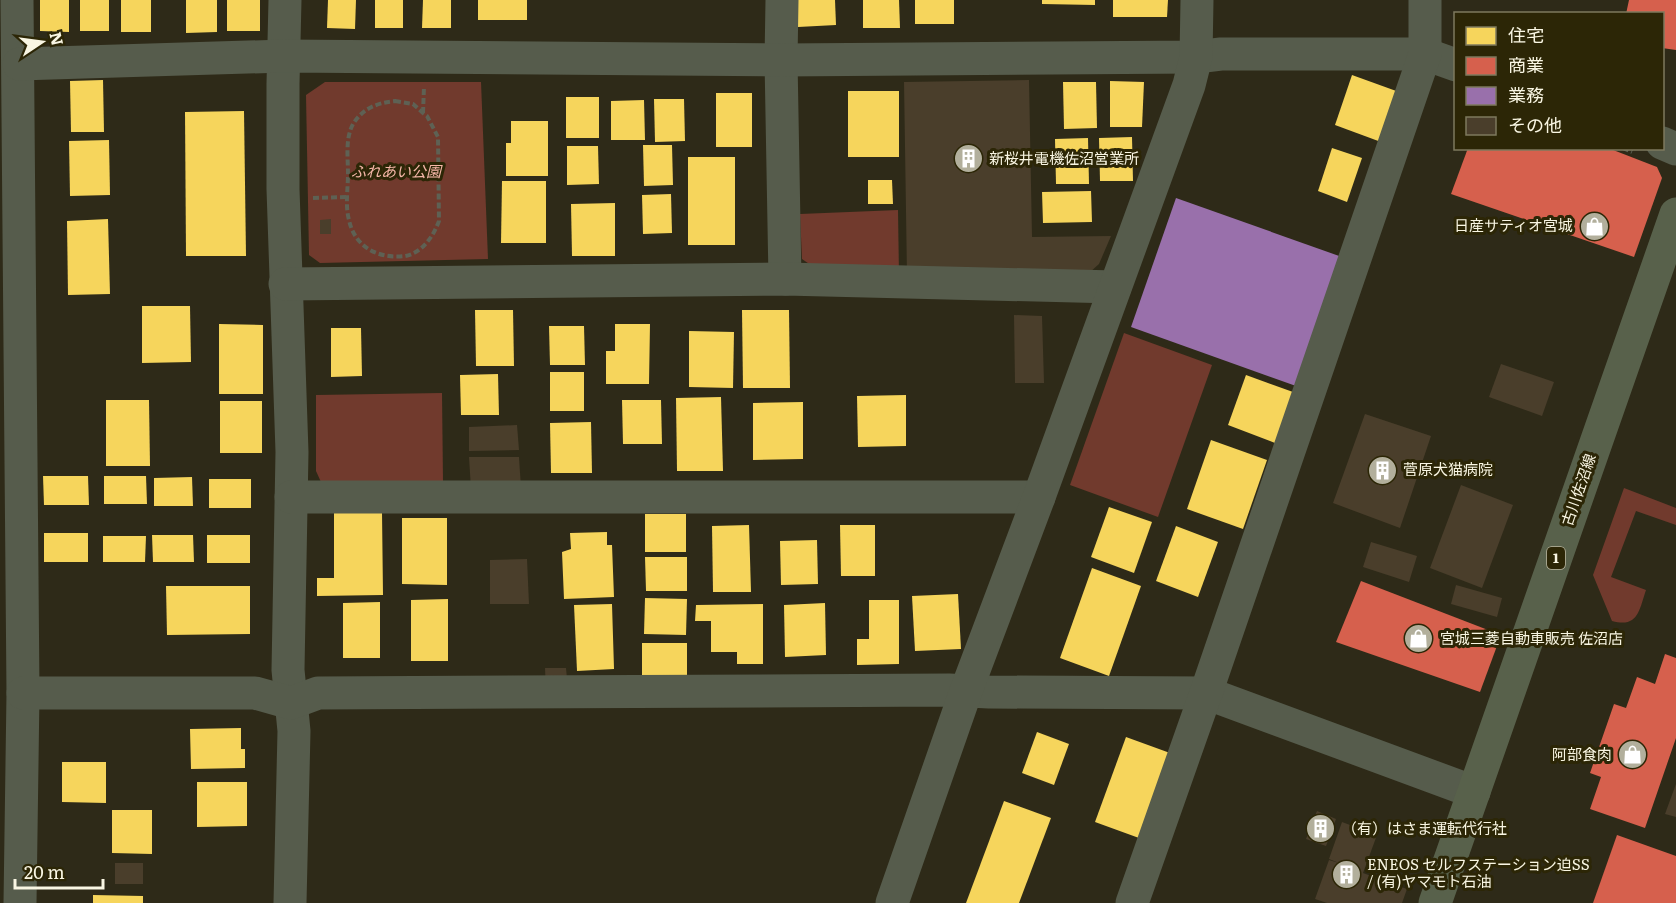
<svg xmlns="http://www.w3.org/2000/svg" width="1676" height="903" font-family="Literata,'Noto Sans JP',serif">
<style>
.green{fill:#713a2d}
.homes{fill:#f6d55c}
.shops{fill:#d6604d}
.offices{fill:#9970ab}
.building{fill:#4a3e2b}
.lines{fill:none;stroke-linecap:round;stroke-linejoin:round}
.path{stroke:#5e6154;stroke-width:4;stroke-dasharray:6 3;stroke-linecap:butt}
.minor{stroke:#565c4c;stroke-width:33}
.major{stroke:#58614b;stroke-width:33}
.labels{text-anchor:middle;stroke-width:6;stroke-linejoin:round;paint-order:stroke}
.shield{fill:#2c2606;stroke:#bcb8a1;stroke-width:1.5}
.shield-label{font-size:14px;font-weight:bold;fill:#f9f6e3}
.poi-label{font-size:15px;fill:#f9f6e3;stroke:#2c2606;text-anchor:start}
.park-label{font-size:15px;font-style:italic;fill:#f6b7a8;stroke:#2c2606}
.street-label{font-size:15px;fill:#f9f6e3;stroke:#2c2606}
</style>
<rect width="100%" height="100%" fill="#2e2a18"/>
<g class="green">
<path d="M325,82H481L488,259L320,263L309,255L306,95Z"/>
<path d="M898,210L899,276L821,272L802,259L800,214Z"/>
<path d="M1124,333L1212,365L1158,517L1070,485Z"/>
<path d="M442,393L443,482H321L316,471V395Z"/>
<path d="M1624,488L1676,508V525L1636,511L1611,577L1646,590C1639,611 1638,628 1612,621L1593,575Z"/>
</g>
<g class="homes">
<path d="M40,0H69V32L40,31Z"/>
<rect x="80" y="0" width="29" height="31"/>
<rect x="121" y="0" width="30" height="32"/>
<path d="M186,0H217V32L186,33Z"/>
<rect x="227" y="0" width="33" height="31"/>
<path d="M328,0H356L355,29L327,28Z"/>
<rect x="375" y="0" width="28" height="28"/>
<path d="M423,0H451V28H422Z"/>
<rect x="478" y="0" width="49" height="20"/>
<path d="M797,0H835L836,25L798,27Z"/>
<path d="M863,0H899L900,28H863Z"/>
<rect x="915" y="0" width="39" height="24"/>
<path d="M1042,0H1095V5L1042,4Z"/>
<path d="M1113,0H1168L1167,17H1113Z"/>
<path d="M1352,75L1399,92L1381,142L1335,125Z"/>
<path d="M103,80L104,132H71L70,81Z"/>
<path d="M1110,81L1144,82L1142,127H1110Z"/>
<path d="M1063,82H1096L1097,128L1064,129Z"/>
<rect x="848" y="91" width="51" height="66"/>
<rect x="716" y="93" width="36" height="54"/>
<rect x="566" y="97" width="33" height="41"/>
<path d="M654,99H684L685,141L655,142Z"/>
<path d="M644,100L645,140H611V101Z"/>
<path d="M244,111L246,256H186L185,112Z"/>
<path d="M511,121H548V176H506V143H511Z"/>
<path d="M1132,137L1133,181H1100L1099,138Z"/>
<path d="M1088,138L1089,184H1056L1055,139Z"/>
<path d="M109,140L110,195L70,196L69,141Z"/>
<path d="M643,145H672L673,185L644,186Z"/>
<path d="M567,146H598L599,184L567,185Z"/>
<path d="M1332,148L1362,158L1347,202L1318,191Z"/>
<rect x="688" y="157" width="47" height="88"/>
<path d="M868,180H892L893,204H868Z"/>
<path d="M502,181H546V243H501Z"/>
<path d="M1091,191L1092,222L1043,223L1042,192Z"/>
<path d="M671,194L672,233L643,234L642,195Z"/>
<path d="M615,203V256H572L571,204Z"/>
<path d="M108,219L110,294L68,295L67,221Z"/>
<path d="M142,306H190L191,362L142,363Z"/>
<path d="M475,310H513L514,366H476Z"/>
<path d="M742,310H789L790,388H743Z"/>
<path d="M219,324L263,325V394H219Z"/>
<path d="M615,324H650L649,384H606V351H615Z"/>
<path d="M549,326H584L585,365H550Z"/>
<path d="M331,328H361L362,376L331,377Z"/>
<path d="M689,331L734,332L733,388L689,387Z"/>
<rect x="550" y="372" width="34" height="39"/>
<path d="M498,374L499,415H461L460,375Z"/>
<path d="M1246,375L1293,392L1275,443L1228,425Z"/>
<path d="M906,395V446L858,447L857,396Z"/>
<path d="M721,397L723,471H677L676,398Z"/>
<path d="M106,400H149L150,466H106Z"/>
<path d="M622,400H661L662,444H623Z"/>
<rect x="220" y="401" width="42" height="52"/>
<path d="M803,402V459L753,460V403Z"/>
<path d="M591,422L592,473H551L550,423Z"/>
<path d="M1211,440L1267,460L1243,529L1187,509Z"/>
<path d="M43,476H88L89,505H44Z"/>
<path d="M104,476H146L147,504H104Z"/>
<path d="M192,477L193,506H154V478Z"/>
<rect x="209" y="479" width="42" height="29"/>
<path d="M1109,507L1152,522L1134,573L1091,557Z"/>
<path d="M334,512H382L383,595L317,596V578H334Z"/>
<rect x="645" y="514" width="41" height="38"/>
<path d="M402,518H447V585L402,584Z"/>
<path d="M749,525L751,592H713L712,526Z"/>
<path d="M840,525H875V576H841Z"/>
<path d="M1176,526L1218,542L1198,597L1156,581Z"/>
<path d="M607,532V545H612L614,597L564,599L562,552L571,549L570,533Z"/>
<rect x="44" y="533" width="44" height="29"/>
<path d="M152,535H193L194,562H153Z"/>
<rect x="207" y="535" width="43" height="28"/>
<path d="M103,536H146L145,562H103Z"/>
<path d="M817,540L818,584L781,585L780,541Z"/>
<path d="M645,557H687V591H646Z"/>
<path d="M1092,568L1141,586L1109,676L1060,658Z"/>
<path d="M166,586H250V634L167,635Z"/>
<path d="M958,594L961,649L915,651L912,596Z"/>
<path d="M645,598L687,599L686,635L644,634Z"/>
<path d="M448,599V661H411V600Z"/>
<path d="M869,600H899V664L857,665V639H869Z"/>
<path d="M380,602V658H343V603Z"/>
<path d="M825,603L826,655L785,657L784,605Z"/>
<path d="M612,604L614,669L577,671L574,605Z"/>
<path d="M763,604V664H737V652H711V621H695L696,605Z"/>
<rect x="642" y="643" width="45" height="36"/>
<path d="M241,728V749H245V768L191,769L190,729Z"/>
<path d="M1037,732L1069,744L1054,785L1022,773Z"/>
<path d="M1126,737L1170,753L1139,838L1095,822Z"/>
<path d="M62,762H106V803L62,802Z"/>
<path d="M197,782H247V826L197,827Z"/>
<path d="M1004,801L1051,818L1019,903H966Z"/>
<path d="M112,810H152V854L112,853Z"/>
<path d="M93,895L143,896V903H93Z"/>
</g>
<g class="shops">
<path d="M1629,0H1676V50L1662,48V14H1626Z"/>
<path d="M1468,148H1608L1657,167L1662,178L1634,257L1451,194Z"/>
<path d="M1361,581L1501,635L1480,692L1336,642Z"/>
<path d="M1665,654L1676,658V738L1645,828L1590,809L1601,777L1590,773L1614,704L1626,708L1637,677L1655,684Z"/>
<path d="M1617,835L1676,856V903H1593Z"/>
</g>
<path class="offices" d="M1176,198L1342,257L1296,386L1131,327Z"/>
<g class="building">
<path d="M1029,80L1032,237L1111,236L1099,264L1089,273L907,276L904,82Z"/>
<path d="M331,219V234H320V220Z"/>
<path d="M1014,315L1042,316L1044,383H1015Z"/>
<path d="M1501,364L1554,382L1542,416L1489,397Z"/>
<path d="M1365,414L1431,436L1400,528L1333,503Z"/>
<path d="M517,425L519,450L469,451V427Z"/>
<path d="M469,457H519L521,488L471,489Z"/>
<path d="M1461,485L1513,505L1482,588L1430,568Z"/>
<path d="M1371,542L1417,556L1409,582L1363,567Z"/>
<path d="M527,559L529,604H490V560Z"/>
<path d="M1456,585L1502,598L1497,617L1451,604Z"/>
<path d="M545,668H566L568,689L546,692Z"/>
<path d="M1676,784V817L1665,814Z"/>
<path d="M1317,811L1336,819L1326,846L1306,839Z"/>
<path d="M1342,822L1377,835L1363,873L1407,889L1402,903H1327L1315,899L1329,860L1339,863L1329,859Z"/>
<rect x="115" y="863" width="28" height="21"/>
</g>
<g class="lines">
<g class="path">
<path d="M395,101L413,104L423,113L427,116L438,137L439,221C433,237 422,253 405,256C379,259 355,248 349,220C345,206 348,188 348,174C348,158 345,139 353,124C363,108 377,103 395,101Z"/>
<path d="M423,113L424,87"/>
<path d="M1623,148L1632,152"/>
<path d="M313,198L348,197"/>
</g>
<g class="minor">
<path d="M17,0L23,693L20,903"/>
<path d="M285,0L283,84V189L292,452L288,670L294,731L290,903"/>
<path d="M782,0L781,60L785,279"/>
<path d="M19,64L284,56L781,60L1196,57L1221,54H1425L1456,65"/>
<path d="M1662,143L1676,149"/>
<path d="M285,284L785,279L1115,287"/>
<path d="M291,497H1039"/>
<path d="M23,693H255L291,703L318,693L949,690L989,692L1206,693L1474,792"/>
<path d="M892,903L966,691L1039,497L1189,85L1196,57L1197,0"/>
<path d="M1132,903L1206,693L1425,54V0"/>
</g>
<path class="major" d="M1435,903L1676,214"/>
</g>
<defs>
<symbol id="building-disc" viewBox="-11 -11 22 22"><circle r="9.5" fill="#b2af9c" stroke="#2c2606"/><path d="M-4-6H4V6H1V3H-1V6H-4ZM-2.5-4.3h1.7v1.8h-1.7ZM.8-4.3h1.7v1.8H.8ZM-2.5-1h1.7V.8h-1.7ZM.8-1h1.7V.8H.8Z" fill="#fff"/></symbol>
<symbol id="shop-disc" viewBox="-11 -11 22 22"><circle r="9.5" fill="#b2af9c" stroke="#2c2606"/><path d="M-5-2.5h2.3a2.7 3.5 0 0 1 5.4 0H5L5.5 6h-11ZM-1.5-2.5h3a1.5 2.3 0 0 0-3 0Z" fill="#fff"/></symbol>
</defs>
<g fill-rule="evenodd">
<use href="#building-disc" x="952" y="142" width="33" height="33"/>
<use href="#shop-disc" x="1578" y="210" width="33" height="33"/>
<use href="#building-disc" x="1366" y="454" width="33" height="33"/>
<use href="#shop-disc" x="1402" y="622" width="33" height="33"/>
<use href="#shop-disc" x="1616" y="738" width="33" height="33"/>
<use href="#building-disc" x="1304" y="812" width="33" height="33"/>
<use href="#building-disc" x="1330" y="858" width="33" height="33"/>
</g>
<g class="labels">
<rect class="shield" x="1547" y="547" width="18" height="22" rx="4.5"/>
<g class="shield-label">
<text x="1556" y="563">1</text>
</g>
<g class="poi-label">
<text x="989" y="164">新桜井電機佐沼営業所</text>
<text x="1573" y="231" text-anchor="end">日産サティオ宮城</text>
<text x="1403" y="475">菅原犬猫病院</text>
<text x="1440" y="644">宮城三菱自動車販売 佐沼店</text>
<text x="1612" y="760" text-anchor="end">阿部食肉</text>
<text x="1342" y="834">（有）はさま運転代行社</text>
<text x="1367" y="870">ENEOS セルフステーション迫SS<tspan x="1367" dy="17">/ (有)ヤマモト石油</tspan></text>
</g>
<g class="park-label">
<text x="396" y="177">ふれあい公園</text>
</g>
<g class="street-label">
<text transform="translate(1579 490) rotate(-71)" y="5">古川佐沼線</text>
</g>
</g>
<rect x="1454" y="12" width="210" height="138" fill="#2c2606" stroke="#7e795e" stroke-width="1.5"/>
<rect x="1466" y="27" width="30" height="18" fill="#f6d55c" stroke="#7e795e" stroke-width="1.5"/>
<text x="1508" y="42" font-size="18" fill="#f9f6e3">住宅</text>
<rect x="1466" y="57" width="30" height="18" fill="#d6604d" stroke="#7e795e" stroke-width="1.5"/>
<text x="1508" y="72" font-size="18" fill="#f9f6e3">商業</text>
<rect x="1466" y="87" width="30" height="18" fill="#9970ab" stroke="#7e795e" stroke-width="1.5"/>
<text x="1508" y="102" font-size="18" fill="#f9f6e3">業務</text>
<rect x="1466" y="117" width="30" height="18" fill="#4a3e2b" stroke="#7e795e" stroke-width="1.5"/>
<text x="1508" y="132" font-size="18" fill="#f9f6e3">その他</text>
<g transform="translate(42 42) rotate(77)" stroke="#2c2606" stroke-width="4.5" paint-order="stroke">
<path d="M0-4.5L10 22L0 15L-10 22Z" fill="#f9f6e3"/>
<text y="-9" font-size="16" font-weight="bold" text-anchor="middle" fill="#f9f6e3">N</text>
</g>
<path d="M15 879v9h88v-9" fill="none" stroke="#f9f6e3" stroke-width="3"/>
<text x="24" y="879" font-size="18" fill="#f9f6e3" stroke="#2c2606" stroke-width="4.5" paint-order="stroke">20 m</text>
</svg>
